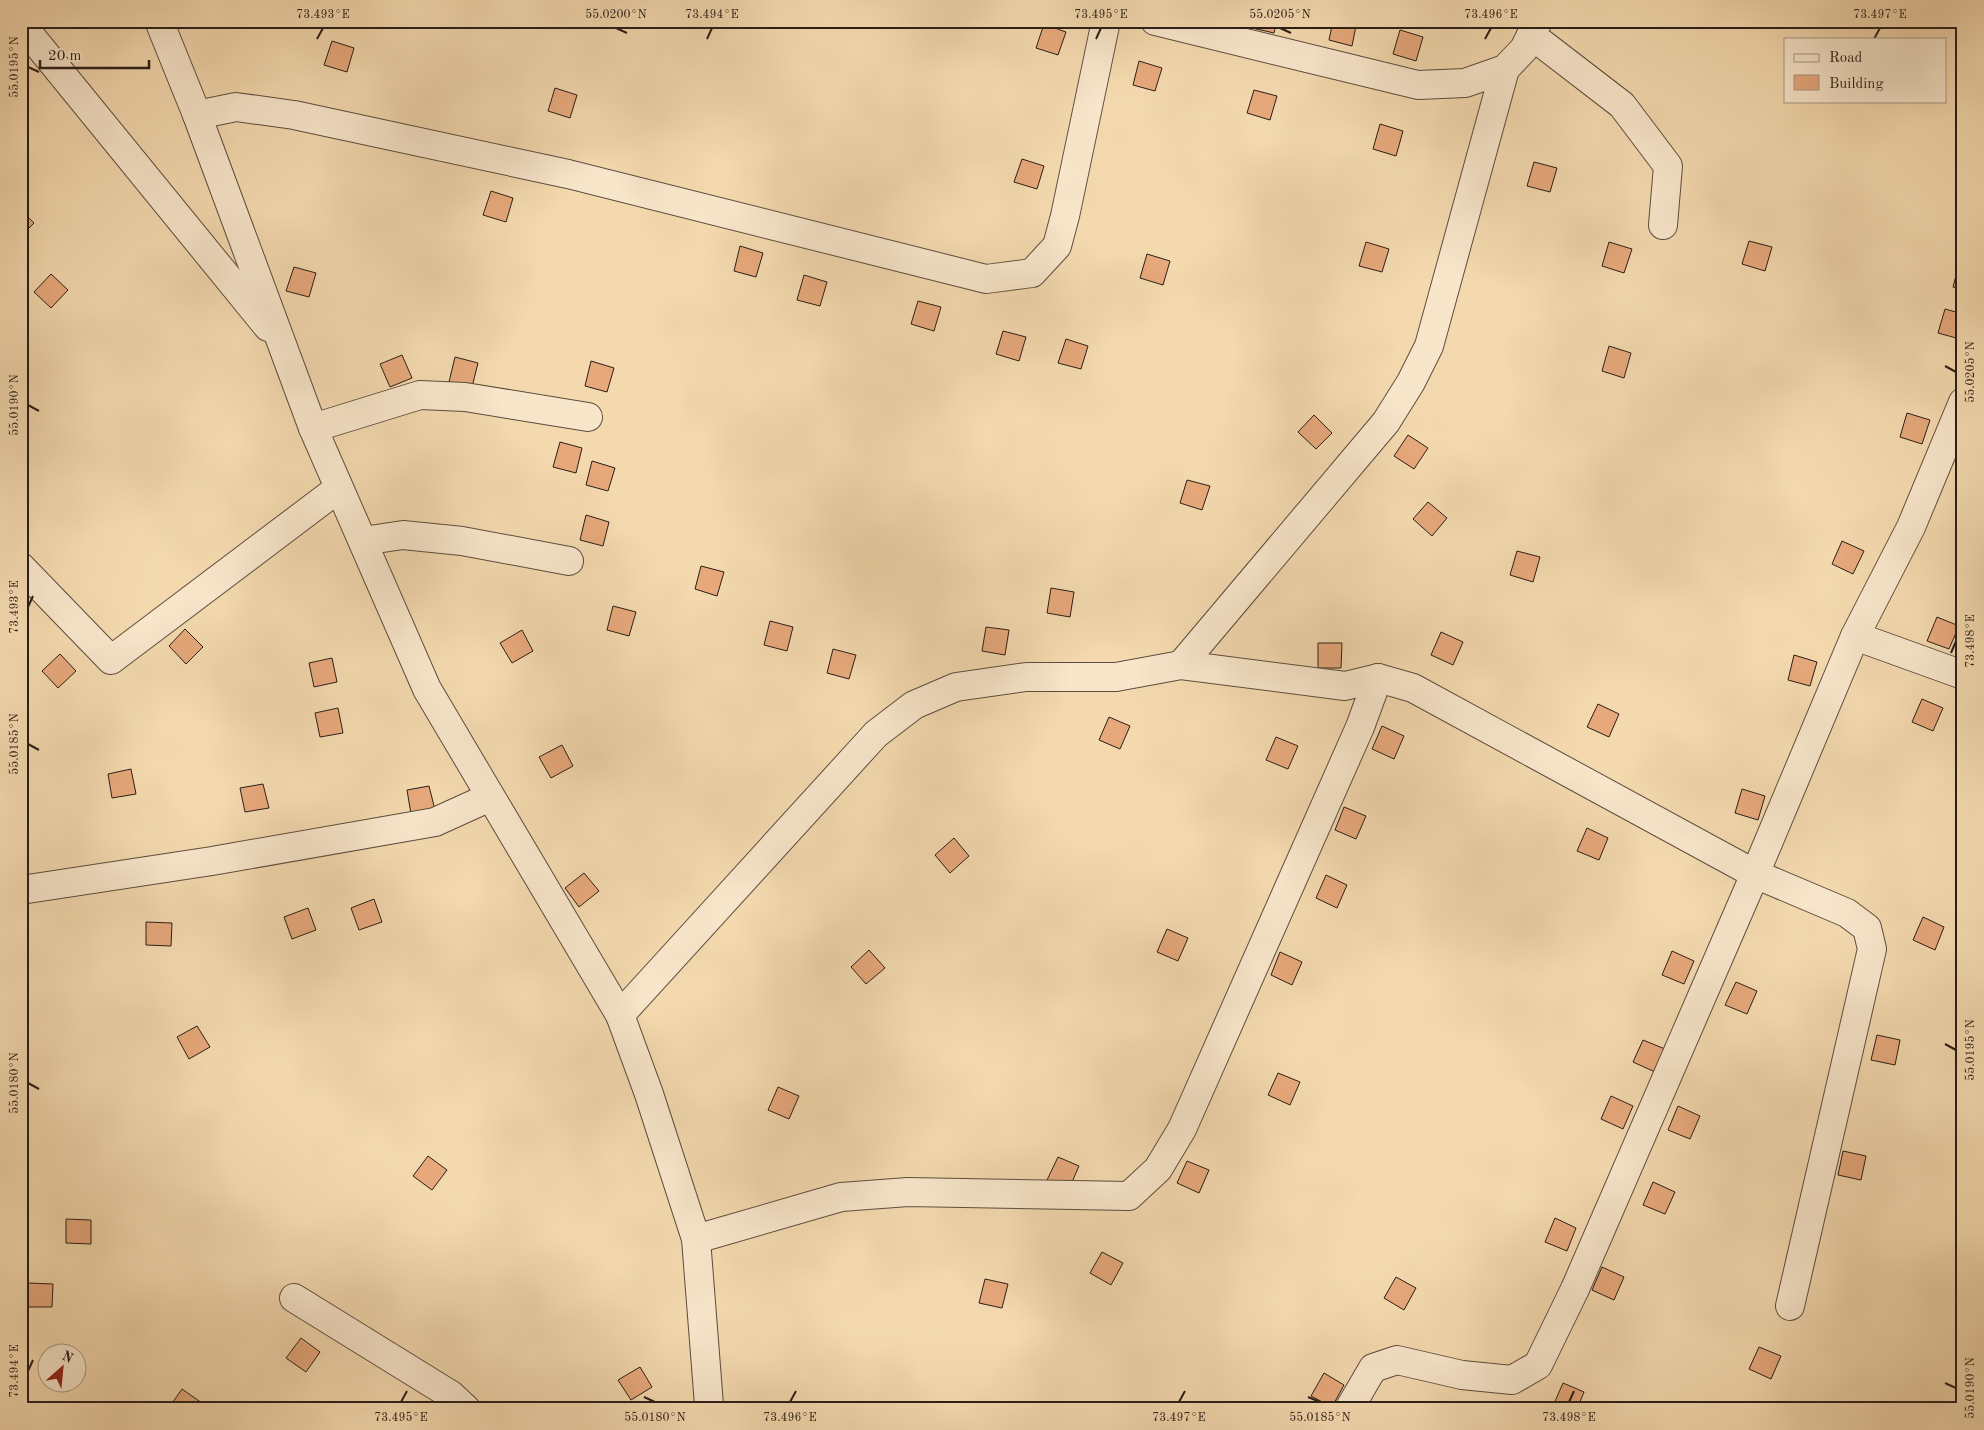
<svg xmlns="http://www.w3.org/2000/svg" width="1984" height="1430" font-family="'Old Standard TT',serif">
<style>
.building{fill:#e7a97c;stroke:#2a1e18}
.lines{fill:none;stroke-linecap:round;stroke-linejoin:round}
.minor-casing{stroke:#5c4d3e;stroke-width:30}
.minor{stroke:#f8e6cb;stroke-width:28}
.ticks{fill:none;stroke:#2a1e18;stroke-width:2}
.neatline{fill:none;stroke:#2a1e18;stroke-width:2}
.ticks-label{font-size:12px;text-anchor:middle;fill:#2a1e18}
</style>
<rect width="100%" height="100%" fill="#f4d9af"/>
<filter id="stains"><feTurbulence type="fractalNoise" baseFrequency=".004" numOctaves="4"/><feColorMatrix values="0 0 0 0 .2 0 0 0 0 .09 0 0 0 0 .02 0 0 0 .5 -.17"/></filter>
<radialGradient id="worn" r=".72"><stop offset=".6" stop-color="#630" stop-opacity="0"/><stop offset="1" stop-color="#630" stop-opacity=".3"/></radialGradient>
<g class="building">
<path d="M875,21H898L895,28Z"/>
<path d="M1253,21H1277L1274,33L1252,28Z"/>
<path d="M1333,21H1357L1352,46L1329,40Z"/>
<path d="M1044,24L1066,32L1058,55L1036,48Z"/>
<path d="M1400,30L1423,37L1416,61L1393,54Z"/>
<path d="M332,41L354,48L347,72L324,65Z"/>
<path d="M1139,61L1162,68L1155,91L1133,85Z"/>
<path d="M555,88L577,95L570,118L548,111Z"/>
<path d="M1254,90L1277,96L1270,120L1247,113Z"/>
<path d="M1380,124L1403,131L1396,156L1373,149Z"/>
<path d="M1022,159L1044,166L1037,189L1014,182Z"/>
<path d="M1534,162L1557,168L1550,192L1527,186Z"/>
<path d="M491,191L513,198L506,222L483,215Z"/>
<path d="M21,210L34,223L21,236Z"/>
<path d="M1749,241L1772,247L1765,271L1742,264Z"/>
<path d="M1366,242L1389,249L1382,272L1359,266Z"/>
<path d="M1609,242L1632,249L1624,273L1602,266Z"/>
<path d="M740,246L763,253L756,277L734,271Z"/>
<path d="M1147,254L1170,261L1163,285L1140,278Z"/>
<path d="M1959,264L1963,265V290L1953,287Z"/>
<path d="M294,267L316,273L309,297L286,291Z"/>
<path d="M51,274L68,290L51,308L34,292Z"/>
<path d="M804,275L827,282L820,306L797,300Z"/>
<path d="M918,301L941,307L934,331L911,324Z"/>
<path d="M1945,309L1963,314V332L1960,339L1938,333Z"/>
<path d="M1003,331L1026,337L1019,361L996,354Z"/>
<path d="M1066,339L1088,346L1081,369L1058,363Z"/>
<path d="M1609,346L1631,353L1624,378L1602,371Z"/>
<path d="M402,355L412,378L390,387L380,364Z"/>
<path d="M455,357L478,363L472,387L449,382Z"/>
<path d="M591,361L614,368L607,392L585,386Z"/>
<path d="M1907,413L1930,420L1922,444L1900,437Z"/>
<path d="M1314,415L1332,433L1316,449L1298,432Z"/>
<path d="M1408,435L1428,448L1414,469L1394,456Z"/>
<path d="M560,442L582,448L576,473L553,467Z"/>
<path d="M592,461L615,468L608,491L586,485Z"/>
<path d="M1187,480L1210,486L1202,510L1180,503Z"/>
<path d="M1428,502L1447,518L1432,536L1413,519Z"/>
<path d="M586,515L609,522L603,546L580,540Z"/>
<path d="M1842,541L1864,551L1853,574L1832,564Z"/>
<path d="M1517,551L1540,557L1533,582L1510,575Z"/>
<path d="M701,566L724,572L717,596L695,589Z"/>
<path d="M1051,588L1074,592L1070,617L1047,613Z"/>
<path d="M613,606L636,612L629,636L607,630Z"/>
<path d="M1937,617L1959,626L1949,649L1927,641Z"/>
<path d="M770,621L793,627L787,651L764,645Z"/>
<path d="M986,627L1009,630L1005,655L982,651Z"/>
<path d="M185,629L203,647L186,664L169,646Z"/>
<path d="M522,630L533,651L512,663L500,643Z"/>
<path d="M1441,632L1463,642L1453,665L1431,655Z"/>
<path d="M1318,643H1342L1341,668H1318Z"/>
<path d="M833,649L856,655L849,679L827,673Z"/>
<path d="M60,654L76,671L58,688L42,671Z"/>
<path d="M1794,655L1817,662L1810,686L1788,680Z"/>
<path d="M332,658L337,682L314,687L309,663Z"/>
<path d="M1922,699L1943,708L1933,731L1912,722Z"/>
<path d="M1598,704L1619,714L1609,737L1587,727Z"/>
<path d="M338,708L343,733L320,737L315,713Z"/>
<path d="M1109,717L1130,726L1120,749L1099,740Z"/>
<path d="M1382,726L1404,736L1394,759L1372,749Z"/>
<path d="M1276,737L1298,746L1288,769L1266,760Z"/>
<path d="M562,745L573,766L551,778L539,757Z"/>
<path d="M131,769L136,794L112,798L108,774Z"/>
<path d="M263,784L269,808L245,812L240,788Z"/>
<path d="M429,786L435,810L411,814L407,790Z"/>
<path d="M1742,789L1765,796L1758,820L1735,813Z"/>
<path d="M1344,807L1366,816L1356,839L1335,830Z"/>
<path d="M1587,828L1608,838L1599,860L1577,851Z"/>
<path d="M954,838L969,856L950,873L935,855Z"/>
<path d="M584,873L599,891L579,907L565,888Z"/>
<path d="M1326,875L1347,885L1337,908L1316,898Z"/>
<path d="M374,899L382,922L359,930L351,908Z"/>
<path d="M308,908L316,930L292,939L284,917Z"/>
<path d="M1923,917L1944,927L1935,950L1913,940Z"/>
<path d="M146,922L172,923L171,946L146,945Z"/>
<path d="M1167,929L1188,938L1178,961L1157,952Z"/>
<path d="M869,950L885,968L866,984L851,967Z"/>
<path d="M1672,951L1694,961L1684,984L1662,975Z"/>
<path d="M1280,952L1302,962L1292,985L1271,975Z"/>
<path d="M1736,982L1757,991L1747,1014L1725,1005Z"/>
<path d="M197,1026L210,1047L189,1059L177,1037Z"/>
<path d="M1877,1035L1900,1040L1895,1065L1871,1060Z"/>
<path d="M1643,1040L1665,1049L1655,1072L1633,1062Z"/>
<path d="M1278,1073L1300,1082L1290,1105L1268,1095Z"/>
<path d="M778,1087L799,1096L789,1119L768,1110Z"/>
<path d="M1611,1096L1633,1106L1623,1129L1601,1119Z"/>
<path d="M1678,1106L1700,1116L1690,1139L1668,1130Z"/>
<path d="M1843,1151L1866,1156L1861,1180L1838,1175Z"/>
<path d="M428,1156L447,1170L432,1190L413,1176Z"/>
<path d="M1058,1157L1079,1166L1069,1189L1047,1180Z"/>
<path d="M1187,1161L1209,1170L1199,1193L1177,1183Z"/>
<path d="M1653,1182L1675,1192L1665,1214L1643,1205Z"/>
<path d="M1555,1218L1576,1228L1567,1251L1545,1242Z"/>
<path d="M66,1219L91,1220V1244L66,1243Z"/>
<path d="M1102,1252L1123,1263L1111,1285L1090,1273Z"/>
<path d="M1602,1267L1624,1277L1614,1300L1592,1290Z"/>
<path d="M1396,1277L1416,1288L1404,1310L1384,1298Z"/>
<path d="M985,1279L1008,1284L1002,1308L979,1303Z"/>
<path d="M28,1283L53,1284L52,1307H27Z"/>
<path d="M301,1338L320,1352L306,1372L286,1358Z"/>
<path d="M1759,1347L1781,1356L1771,1379L1749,1369Z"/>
<path d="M640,1367L652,1387L631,1400L618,1380Z"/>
<path d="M1324,1373L1344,1385L1332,1407L1311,1396Z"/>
<path d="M1563,1383L1584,1392L1577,1409H1559L1553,1406Z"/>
<path d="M182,1389L202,1403L197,1409H168Z"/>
</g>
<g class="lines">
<defs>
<g id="minor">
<path d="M159,21L197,115L313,428L427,689L620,1015L649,1094L696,1239L709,1405L711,1409"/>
<path d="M1155,21L1418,85L1465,83L1505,69L1524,49L1538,21"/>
<path d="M21,24L268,327"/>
<path d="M1531,35L1622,105L1668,166L1663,225"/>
<path d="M197,115L236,107L294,115L568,174L986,279L1032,273L1057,246L1065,216L1106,21"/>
<path d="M313,428L420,395L465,397L588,417"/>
<path d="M363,541L403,535L462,541L569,561"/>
<path d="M21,567L111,660L339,488"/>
<path d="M1855,636L1963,675"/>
<path d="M1181,665L1386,422L1411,382L1429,346L1505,69"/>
<path d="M21,890L212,861L435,822L490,797"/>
<path d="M620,1015L876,734L914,705L956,687L1026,677H1116L1181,665L1345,686L1378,678L1413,688L1755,874L1847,913L1867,928L1872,949L1790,1306"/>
<path d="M696,1239L841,1197L908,1192L1129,1196L1158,1169L1182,1129L1360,727L1378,678"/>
<path d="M294,1298L451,1395L466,1409"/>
<path d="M1349,1409L1373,1368L1397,1360L1462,1375L1512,1380L1538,1365L1575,1289L1755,874L1855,636L1911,527L1963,402"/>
</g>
</defs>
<use href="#minor" class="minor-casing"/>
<use href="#minor" class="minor"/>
</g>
<path class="ticks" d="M616,28L627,33M1280,28L1291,33M317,39L323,28M707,39L712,28M1096,39L1101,28M1485,39L1491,28M1874,39L1880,28M28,67L39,72M1945,366L1956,372M28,405L39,411M28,607L33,596M1951,653L1956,641M28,744L39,750M1945,1044L1956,1050M28,1083L39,1089M28,1371L33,1360M1945,1383L1956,1388M644,1397L655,1402M1308,1397L1320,1402M401,1402L407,1391M790,1402L796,1391M1179,1402L1185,1391M1569,1402L1574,1391"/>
<rect width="1984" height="1430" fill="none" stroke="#f4d9af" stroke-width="55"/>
<rect x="1784" y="38" width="162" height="65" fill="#f8e6cb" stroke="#a69683"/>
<rect x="1794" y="54" width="25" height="8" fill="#f8e6cb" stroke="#a69683"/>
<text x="1829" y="62" font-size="15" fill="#2a1e18">Road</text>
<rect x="1794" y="75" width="25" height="15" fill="#e7a97c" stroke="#a69683"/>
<text x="1829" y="88" font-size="15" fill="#2a1e18">Building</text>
<g transform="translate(62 1368) rotate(27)"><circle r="24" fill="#f8e6cb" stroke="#a69683"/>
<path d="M0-4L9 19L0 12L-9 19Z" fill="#8f2418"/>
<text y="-8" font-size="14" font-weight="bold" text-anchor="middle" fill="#2a1e18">N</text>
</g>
<path d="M40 60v8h109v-8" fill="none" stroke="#2a1e18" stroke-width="2.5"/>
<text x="48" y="60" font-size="15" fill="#2a1e18" stroke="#f8e6cb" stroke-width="4" paint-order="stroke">20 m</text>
<rect x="28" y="28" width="1928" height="1374" class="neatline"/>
<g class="ticks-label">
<text x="323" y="18">73.493°E</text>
<text x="616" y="18">55.0200°N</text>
<text x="712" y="18">73.494°E</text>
<text x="1101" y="18">73.495°E</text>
<text x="1280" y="18">55.0205°N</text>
<text x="1491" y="18">73.496°E</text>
<text x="1880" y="18">73.497°E</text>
<text transform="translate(14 67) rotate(-90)" y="4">55.0195°N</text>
<text transform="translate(1970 372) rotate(-90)" y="4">55.0205°N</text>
<text transform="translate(14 405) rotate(-90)" y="4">55.0190°N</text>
<text transform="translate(14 607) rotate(-90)" y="4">73.493°E</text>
<text transform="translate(1970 641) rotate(-90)" y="4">73.498°E</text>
<text transform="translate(14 744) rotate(-90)" y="4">55.0185°N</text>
<text transform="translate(1970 1050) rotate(-90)" y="4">55.0195°N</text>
<text transform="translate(14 1083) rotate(-90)" y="4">55.0180°N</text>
<text transform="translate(14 1371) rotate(-90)" y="4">73.494°E</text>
<text transform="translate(1970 1388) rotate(-90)" y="4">55.0190°N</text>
<text x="401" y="1421">73.495°E</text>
<text x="655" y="1421">55.0180°N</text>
<text x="790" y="1421">73.496°E</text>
<text x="1179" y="1421">73.497°E</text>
<text x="1320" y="1421">55.0185°N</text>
<text x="1569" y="1421">73.498°E</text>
</g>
<rect width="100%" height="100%" filter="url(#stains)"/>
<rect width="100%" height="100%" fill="url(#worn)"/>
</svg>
